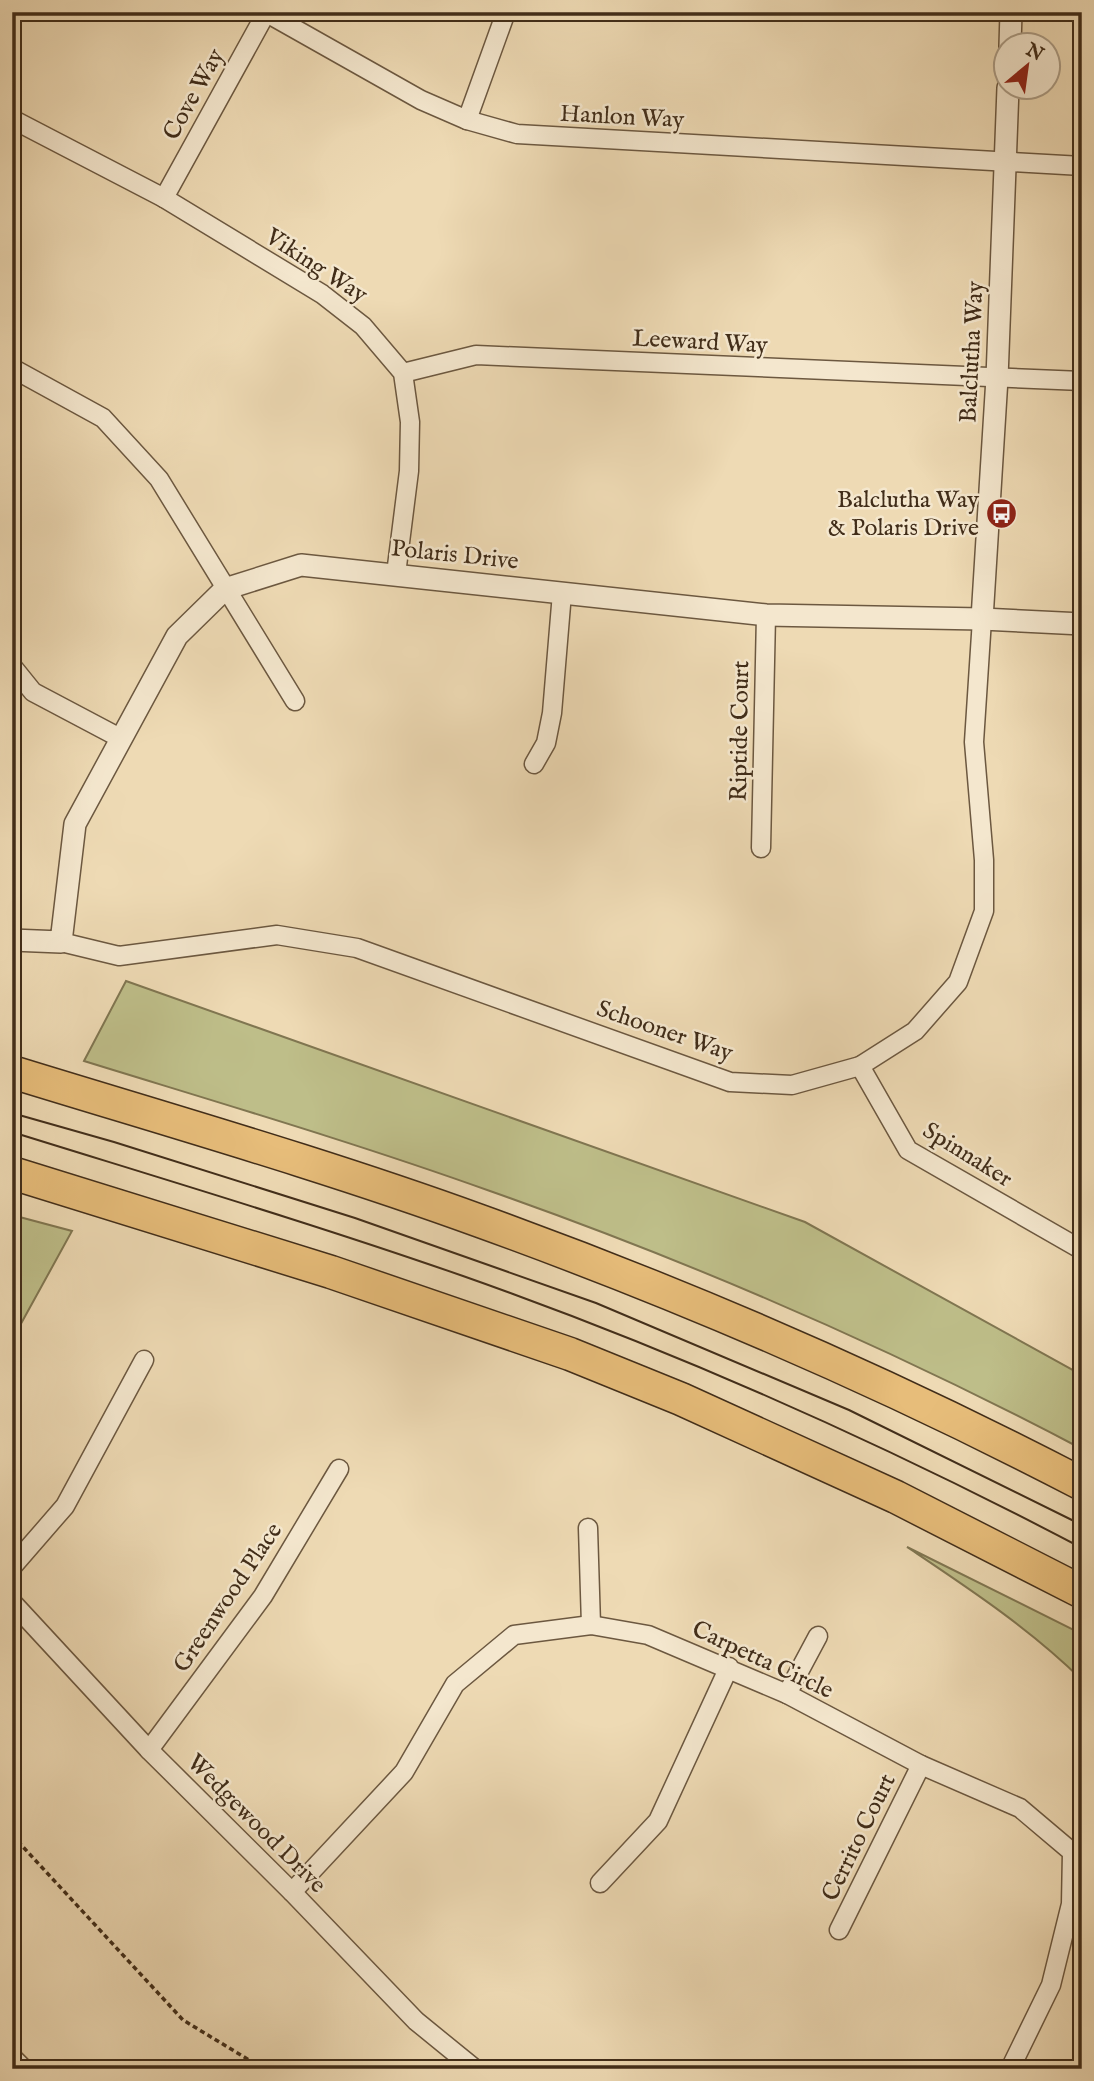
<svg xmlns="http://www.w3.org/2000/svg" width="1094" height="2081" font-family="'IM FELL English',serif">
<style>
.green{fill:#bebe89;stroke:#807651;stroke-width:2}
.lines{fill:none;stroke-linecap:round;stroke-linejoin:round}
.minor-casing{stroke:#6c5840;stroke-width:21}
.tertiary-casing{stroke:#6c5840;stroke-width:24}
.motorway-casing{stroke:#412d19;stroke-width:35}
.path{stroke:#412d19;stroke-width:3.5;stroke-dasharray:5 3.5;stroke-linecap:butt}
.minor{stroke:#f4e7ce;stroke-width:18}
.tertiary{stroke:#f4e7ce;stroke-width:21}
.motorway{stroke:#e7bd7a;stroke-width:32}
.tram{stroke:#412d19;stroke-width:2}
.labels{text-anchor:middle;stroke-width:5;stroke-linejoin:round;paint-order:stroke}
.street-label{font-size:24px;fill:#412d19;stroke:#f4e7ce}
.poi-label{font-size:24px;fill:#412d19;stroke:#f4e7ce;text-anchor:end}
</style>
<rect width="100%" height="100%" fill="#eedab4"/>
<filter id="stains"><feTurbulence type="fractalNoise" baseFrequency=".00286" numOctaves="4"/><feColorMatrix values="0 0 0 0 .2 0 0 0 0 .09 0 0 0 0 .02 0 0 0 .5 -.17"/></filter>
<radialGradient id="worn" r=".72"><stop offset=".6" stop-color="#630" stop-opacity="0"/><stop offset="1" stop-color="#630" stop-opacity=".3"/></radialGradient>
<g class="green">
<path d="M126,981L805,1222L1082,1375V1449C892,1349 692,1262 490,1191C356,1143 220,1103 84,1061Z"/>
<path d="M12,1215L72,1231L12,1340Z"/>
<path d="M907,1547L1082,1634V1680C1029,1628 968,1588 907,1547Z"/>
</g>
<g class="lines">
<defs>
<g id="minor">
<path d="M265,12L421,100L467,120L517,134L1082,166"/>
<path d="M12,119L164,198L322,294L363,326L403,373L410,422L409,471L396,574"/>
<path d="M467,120L506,12"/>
<path d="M164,198L266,13"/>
<path d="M12,368L103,418L159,479L295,701"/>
<path d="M403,373L476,355L1082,381"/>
<path d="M12,666L33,692L120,738"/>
<path d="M534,764L546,743L552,713L562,593"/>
<path d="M761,848L766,615"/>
<path d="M61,942L119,956L277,935L357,948L730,1082L792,1085L860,1066L915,1031L958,982L984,911V860L974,742L982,619"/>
<path d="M860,1066L908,1150L1082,1250"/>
<path d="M588,1528L591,1625"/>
<path d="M12,1567L65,1506L144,1360"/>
<path d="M12,1602L149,1750L292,1892L416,2021L475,2069"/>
<path d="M787,1694L818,1636"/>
<path d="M149,1750L263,1596L339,1469"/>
<path d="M600,1883L658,1821L729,1667"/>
<path d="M292,1892L404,1772L455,1684L514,1635L591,1625L648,1635L787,1694L921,1765L1020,1808L1072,1852L1071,1904L1051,1985L1010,2069"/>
<path d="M839,1930L921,1765"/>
<path d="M12,2057L24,2069"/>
</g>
<g id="tertiary">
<path d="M1010,46L1011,12"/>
<path d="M982,619L997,378L1008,88"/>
<path d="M12,940L61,942L75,824L177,636L225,589L301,565L766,615L982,619L1082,624"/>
</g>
<g id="motorway">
<path d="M12,1072C168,1120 326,1165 480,1221C685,1295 888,1383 1082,1484"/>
<path d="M12,1173L331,1272L570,1354L681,1399L896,1497L1082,1592"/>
</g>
</defs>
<use href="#minor" class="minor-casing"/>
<use href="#tertiary" class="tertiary-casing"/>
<use href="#motorway" class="motorway-casing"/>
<path class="path" d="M12,1835L183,2020L264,2069"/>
<use href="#minor" class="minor"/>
<use href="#tertiary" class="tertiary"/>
<use href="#motorway" class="motorway"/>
<g class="tram">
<path d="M12,1113L114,1142L355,1218L596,1303L849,1410L1082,1525"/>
<path d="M12,1132C163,1179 314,1224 463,1276C676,1351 882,1443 1082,1548"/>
</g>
</g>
<defs>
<symbol id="bus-disc" viewBox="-11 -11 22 22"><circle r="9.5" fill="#8f2418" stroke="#f4e7ce"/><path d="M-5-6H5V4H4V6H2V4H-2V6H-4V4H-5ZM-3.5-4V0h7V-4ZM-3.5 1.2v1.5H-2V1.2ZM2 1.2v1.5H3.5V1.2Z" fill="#fff"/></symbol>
</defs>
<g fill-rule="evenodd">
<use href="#bus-disc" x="984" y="496" width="35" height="35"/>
</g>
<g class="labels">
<g class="street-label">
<text transform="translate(193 94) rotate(-61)" y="8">Cove Way</text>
<text transform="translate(622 116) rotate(3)" y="8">Hanlon Way</text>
<text transform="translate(317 265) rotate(33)" y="8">Viking Way</text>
<text transform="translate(700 341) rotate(3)" y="8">Leeward Way</text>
<text transform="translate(971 352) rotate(-87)" y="8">Balclutha Way</text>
<text transform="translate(455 554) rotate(6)" y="8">Polaris Drive</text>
<text transform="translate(739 731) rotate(-89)" y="8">Riptide Court</text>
<text transform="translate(665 1030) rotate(19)" y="8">Schooner Way</text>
<text transform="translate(968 1154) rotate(32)" y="8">Spinnaker</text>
<text transform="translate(227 1597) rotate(-56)" y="8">Greenwood Place</text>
<text transform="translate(763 1659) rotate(25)" y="8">Carpetta Circle</text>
<text transform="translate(257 1823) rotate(45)" y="8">Wedgewood Drive</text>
<text transform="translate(858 1837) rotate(-64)" y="8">Cerrito Court</text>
</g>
<g class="poi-label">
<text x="979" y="507">Balclutha Way<tspan x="979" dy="28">&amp; Polaris Drive</tspan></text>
</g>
</g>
<rect width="1094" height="2081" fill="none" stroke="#eedab4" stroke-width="42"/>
<rect x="14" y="14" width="1066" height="2053" fill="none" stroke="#412d19" stroke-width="3.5"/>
<rect x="21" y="21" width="1052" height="2039" fill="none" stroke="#412d19" stroke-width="2"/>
<g transform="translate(1027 66) rotate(29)"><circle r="33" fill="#f4e7ce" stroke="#ac9d86" stroke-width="2"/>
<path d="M0-5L12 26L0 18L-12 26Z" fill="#8f2418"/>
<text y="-10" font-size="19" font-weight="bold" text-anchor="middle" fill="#412d19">N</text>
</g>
<rect width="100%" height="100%" filter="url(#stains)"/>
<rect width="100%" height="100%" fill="url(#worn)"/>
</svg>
